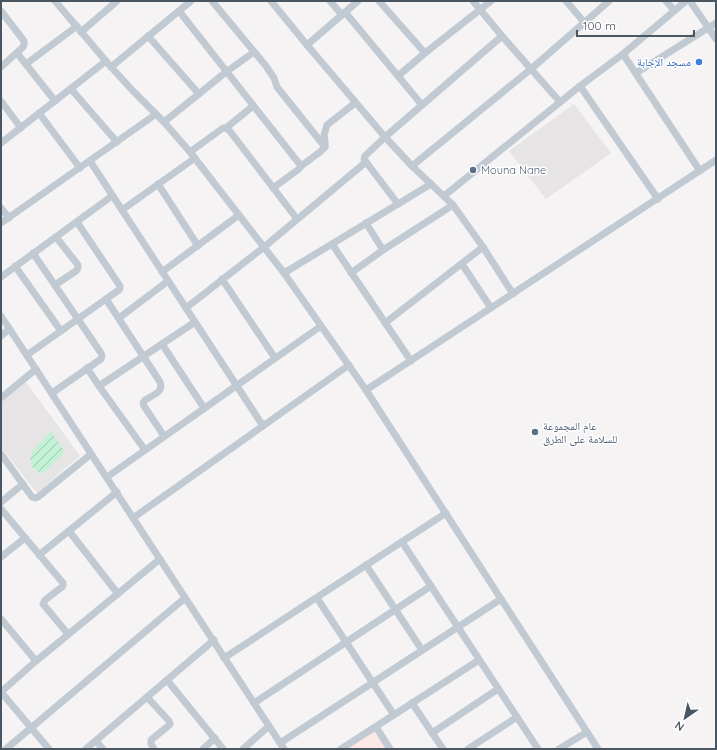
<svg xmlns="http://www.w3.org/2000/svg" width="717" height="750" font-family="Quicksand,'Noto Naskh Arabic',sans-serif">
<style>
.education{fill:#e6e4e5}
.medical{fill:#fce8e6}
.garden{fill:url(#garden-furrows)}
.lines{fill:none;stroke-linecap:round;stroke-linejoin:round}
.minor{stroke:#c1cad2;stroke-width:7}
.shop-dot{fill:#3f7fe0;stroke:#fff;stroke-width:1.5}
.service-dot{fill:#5c6f8a;stroke:#fff;stroke-width:1.5}
.labels{text-anchor:middle;stroke-width:3;stroke-linejoin:round;paint-order:stroke}
.shop-label{font-size:11px;fill:#366cbe;stroke:#fff;text-anchor:end}
.service-label{font-size:11px;fill:#4e5e75;stroke:#fff;text-anchor:start}
</style>
<defs>
<pattern id="garden-furrows" width="10" height="10" patternUnits="userSpaceOnUse"><rect width="10" height="10" fill="#c3f1d5"/><path d="M-1 1l2-2M0 10L10 0M9 11l2-2" fill="none" stroke="#a0c6b0"/></pattern>
</defs>
<rect width="100%" height="100%" fill="#f5f3f3"/>
<g class="education">
<path d="M574,104L611,153L546,199L509,151Z"/>
<path d="M26,382L80,456L37,493L1,447V403Z"/>
</g>
<path class="medical" d="M373,730L386,749H344Z"/>
<path class="garden" d="M51,431L64,451C62,456 45,472 41,474L32,467L30,456L34,449Z"/>
<g class="lines">
<g class="minor">
<path d="M55,1L111,67L133,91L164,122L190,152L284,273L366,390L598,749"/>
<path d="M212,1L266,66L274,78L277,87L325,147"/>
<path d="M271,1L307,45L385,137L412,166L453,205L483,247L513,294"/>
<path d="M330,1L342,15"/>
<path d="M379,1L425,53"/>
<path d="M473,1L502,36L560,102"/>
<path d="M566,1L584,22"/>
<path d="M666,1L674,10"/>
<path d="M690,1L716,39"/>
<path d="M1,11L24,41V45L23,47L1,67"/>
<path d="M179,11L301,166L299,169L273,188"/>
<path d="M345,12L422,105"/>
<path d="M81,32L117,1"/>
<path d="M148,36L199,94"/>
<path d="M307,45L358,1"/>
<path d="M17,53L55,101"/>
<path d="M623,54L700,171"/>
<path d="M26,64L77,26"/>
<path d="M111,67L191,1"/>
<path d="M636,73L716,23"/>
<path d="M398,76L425,53L491,1"/>
<path d="M580,86L658,199"/>
<path d="M71,89L117,142"/>
<path d="M1,101L21,128"/>
<path d="M39,113L80,168"/>
<path d="M164,122L226,72L254,52"/>
<path d="M226,128L253,106"/>
<path d="M1,143L106,61"/>
<path d="M190,152L223,128H226L229,130L297,219"/>
<path d="M90,161L263,426"/>
<path d="M301,166L320,152L325,147V141L324,135L327,125L355,103"/>
<path d="M412,166L531,69L609,1"/>
<path d="M158,184L198,246"/>
<path d="M444,196L580,86L623,54L686,1"/>
<path d="M398,204L366,162L364,159L365,156L385,137L502,36"/>
<path d="M1,208L9,218"/>
<path d="M122,210L195,158"/>
<path d="M1,223L156,114"/>
<path d="M366,223L383,250"/>
<path d="M332,244L411,361"/>
<path d="M33,253L101,353L102,356L101,359L52,393"/>
<path d="M462,264L491,308"/>
<path d="M15,266L61,331"/>
<path d="M162,272L239,215"/>
<path d="M284,273L431,184"/>
<path d="M351,273L383,250L453,205"/>
<path d="M1,277L112,196"/>
<path d="M222,279L275,358"/>
<path d="M55,285L76,271L78,268V265L56,237"/>
<path d="M106,299L160,382C164,392 153,395 145,400L143,403L144,406L164,436"/>
<path d="M186,308L264,247L366,162"/>
<path d="M1,316L284,749"/>
<path d="M119,318L168,281"/>
<path d="M385,323L483,247"/>
<path d="M1,336L9,329"/>
<path d="M162,344L204,408"/>
<path d="M27,355L106,299L119,290L120,288V286L77,222"/>
<path d="M87,368L99,386L145,450"/>
<path d="M99,386L195,322"/>
<path d="M366,390L716,160"/>
<path d="M1,398L36,369"/>
<path d="M1,454L32,497L35,498L38,497L91,454"/>
<path d="M107,477L321,326"/>
<path d="M1,502L23,484"/>
<path d="M1,509L63,583V585L62,587L45,600L43,604L68,634"/>
<path d="M133,518L349,365"/>
<path d="M69,531L118,594"/>
<path d="M402,542L538,749"/>
<path d="M39,555L117,492"/>
<path d="M1,557L25,538"/>
<path d="M366,565L422,650"/>
<path d="M317,598L394,715"/>
<path d="M1,619L36,661"/>
<path d="M224,658L446,513"/>
<path d="M167,680L223,749"/>
<path d="M1,692L36,661L160,559"/>
<path d="M1,692L49,749"/>
<path d="M147,697L169,721L170,724L168,726L151,740V744L154,749"/>
<path d="M254,703L431,586"/>
<path d="M412,703L443,749"/>
<path d="M376,727L390,749"/>
<path d="M432,733L498,689"/>
<path d="M96,741L103,749"/>
<path d="M280,743L501,599"/>
<path d="M6,749L185,598"/>
<path d="M86,749L214,640"/>
<path d="M203,749L215,738"/>
<path d="M243,749L269,726"/>
<path d="M341,749L479,660"/>
<path d="M468,749L517,717"/>
<path d="M559,749L587,732"/>
</g>
</g>
<circle class="shop-dot" cx="699" cy="62" r="4"/>
<g class="service-dot">
<circle cx="473" cy="170" r="4"/>
<circle cx="535" cy="432" r="4"/>
</g>
<g class="labels">
<g class="shop-label">
<text x="691" y="66">مسجد الإجابة</text>
</g>
<g class="service-label">
<text x="481" y="174">Mouna Nane</text>
<text x="543" y="430">عام المجموعة<tspan x="543" dy="13">للسلامة على الطرق</tspan></text>
</g>
</g>
<rect width="717" height="750" fill="none" stroke="#4a5661" stroke-width="4"/>
<g transform="translate(685 718) rotate(214)" stroke="#ffffff" stroke-width="3" paint-order="stroke">
<path d="M0-3L7 15L0 10L-7 15Z" fill="#4a5661"/>
<text y="-6" font-size="11" font-weight="bold" text-anchor="middle" fill="#4a5661">N</text>
</g>
<path d="M577 30v6h117v-6" fill="none" stroke="#4a5661" stroke-width="2"/>
<text x="583" y="30" font-size="12" fill="#4a5661" stroke="#ffffff" stroke-width="3" paint-order="stroke">100 m</text>
</svg>
